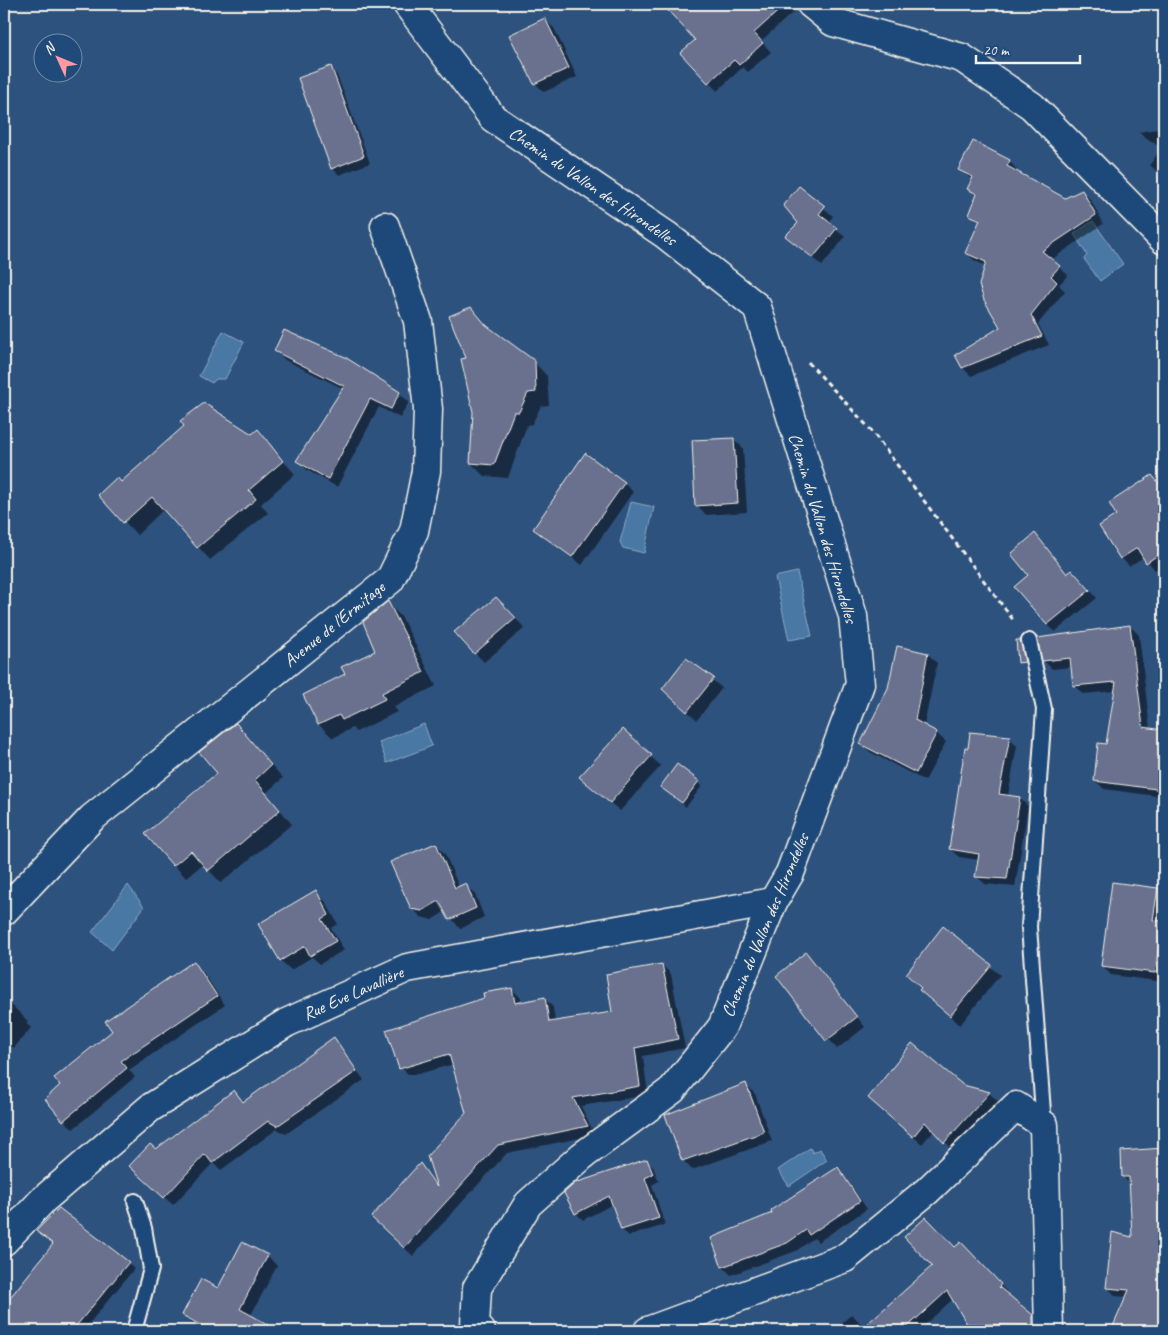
<svg xmlns="http://www.w3.org/2000/svg" width="1168" height="1335" font-family="Caveat,sans-serif">
<style>
.water{fill:#4878a5;stroke:#8da8c0}
.shadow{fill:#0007}
.building{fill:#6a718e;stroke:#f4f1e8}
.lines{fill:none;stroke-linecap:round;stroke-linejoin:round}
.lane-casing{stroke:#f4f1e8;stroke-width:18}
.street-casing{stroke:#f4f1e8;stroke-width:31}
.path{stroke:#f4f1e8;stroke-width:3;stroke-dasharray:5 4;stroke-linecap:butt}
.lane{stroke:#1f4a7a;stroke-width:14}
.street{stroke:#1f4a7a;stroke-width:28}
.labels{text-anchor:middle;stroke-width:4;stroke-linejoin:round;paint-order:stroke}
.street-label{font-size:18px;fill:#f4f1e8;stroke:#1f4a7a}
</style>
<rect width="100%" height="100%" fill="#2e527e"/>
<filter id="ink" filterUnits="userSpaceOnUse"><feTurbulence type="fractalNoise" baseFrequency=".02" numOctaves="2"/><feDisplacementMap in="SourceGraphic" scale="10" xChannelSelector="R" yChannelSelector="G"/><feConvolveMatrix kernelMatrix="1 2 1 2 8 2 1 2 1" color-interpolation-filters="sRGB"/></filter>
<g filter="url(#ink)">
<g class="water">
<path d="M1093,221L1123,264L1100,281L1084,259L1087,255L1074,234Z"/>
<path d="M223,331L244,342L225,379H216L212,383L199,376Z"/>
<path d="M631,502L654,507L644,553L623,548L620,542Z"/>
<path d="M797,572L812,636L789,640L775,577Z"/>
<path d="M424,724L432,746L387,763L379,742Z"/>
<path d="M128,885L144,907L112,950L92,932Z"/>
<path d="M810,1148L813,1153L820,1149L827,1160L789,1186L778,1170Z"/>
</g>
<g class="shadow">
<path d="M663,4H735L738,7L742,4H796L799,7L761,41L771,52L748,72L743,67L717,91L682,53L697,40Z"/>
<path d="M545,20L554,28L577,77L544,92L535,83Z"/>
<path d="M331,68L337,75L370,163L339,175L332,168Z"/>
<path d="M1164,128V178L1150,165L1161,148L1138,132Z"/>
<path d="M1009,161L1017,170L1016,172L1064,200L1082,191L1091,200L1103,224L1051,260L1068,275L1059,285L1065,291L1038,324L1049,345L971,376L963,368L957,355L1002,327L986,266L975,261L966,253L980,223L970,214L977,197L969,188L973,180L959,169Z"/>
<path d="M799,187L833,216L828,223L845,237L822,266L786,236L800,223Z"/>
<path d="M471,309L492,331L534,362L547,376L549,405L541,406L532,424L527,425L508,478L484,476L471,463L474,412L467,358Z"/>
<path d="M276,351L357,366L399,393L409,402L400,418L379,407L337,487L307,470L298,460L344,389L285,360Z"/>
<path d="M186,427L252,436L257,431L295,474L261,504L268,513L210,560L164,509L137,535L100,495L121,483Z"/>
<path d="M734,439L743,448L747,512L706,515L697,505Z"/>
<path d="M1152,476L1164,489V564L1155,570L1144,557L1129,566L1121,558L1118,515Z"/>
<path d="M624,482L633,492L582,565L534,529Z"/>
<path d="M1035,535L1068,575L1080,579L1097,598L1055,632L1047,625L1030,575Z"/>
<path d="M496,599L525,628L484,662L475,653Z"/>
<path d="M389,604L402,618L436,686L394,707L397,712L356,732L352,728L333,738L319,725L305,696L347,675L376,651Z"/>
<path d="M1130,626L1139,635L1150,729L1164,731V797L1104,789L1095,780L1107,746L1116,691L1083,694L1074,685L1072,667L1052,669L1043,660Z"/>
<path d="M928,654L937,663L924,726L936,733L946,742L925,781L870,752L861,743Z"/>
<path d="M687,659L722,688L697,720L673,698Z"/>
<path d="M236,725L283,778L266,793L292,824L221,883L203,864L186,878L174,865L218,773Z"/>
<path d="M623,731L661,766L620,811L580,777Z"/>
<path d="M1009,737L1017,746L1008,796L1019,798L1028,806L1015,887L985,884L976,876L979,860L959,857L950,849Z"/>
<path d="M698,782L702,786L686,807L661,787Z"/>
<path d="M436,844L445,854L459,887L465,885L475,894L484,917L460,929L446,911L432,920L421,917L412,908Z"/>
<path d="M1158,889L1164,896V982L1111,975L1102,965Z"/>
<path d="M315,892L325,901L338,924L331,928L344,950L320,964L312,957L291,970L281,961L260,925Z"/>
<path d="M944,928L1000,975L960,1025L930,999Z"/>
<path d="M806,954L865,1027L837,1049L778,977Z"/>
<path d="M194,963L203,972L225,1005L129,1070L135,1077L73,1129L64,1120Z"/>
<path d="M662,965L671,974L685,1048L643,1056L648,1095L581,1106L595,1135L507,1153L413,1256L372,1217L420,1165L437,1185L468,1113L454,1064L418,1074H408L399,1065L512,989L521,998V1003L544,998L553,1007L555,1022L614,1013Z"/>
<path d="M4,998L28,1021L26,1023L31,1028L14,1048L4,1040Z"/>
<path d="M334,1039L364,1080L286,1134L277,1129L221,1170L213,1163L173,1205L139,1174L156,1151L234,1092L244,1102Z"/>
<path d="M746,1085L755,1094L772,1141L692,1170L683,1160Z"/>
<path d="M962,1086L989,1093L998,1101L953,1150L934,1130L922,1144L869,1098Z"/>
<path d="M1164,1149V1331H1112L1127,1297L1116,1296L1107,1287L1133,1239L1130,1184L1123,1177V1152Z"/>
<path d="M646,1161L653,1167L659,1181L652,1185L665,1225L629,1236L622,1230L613,1204L583,1220L576,1213Z"/>
<path d="M837,1168L845,1177L867,1209L818,1242L814,1238L796,1251L731,1275L723,1267L712,1239L774,1214Z"/>
<path d="M242,1244L268,1256L277,1266L251,1315L241,1314L277,1331H206L193,1324L184,1315L219,1290Z"/>
<path d="M55,1245L128,1263L134,1269L83,1331H4V1297L6,1295L10,1299Z"/>
<path d="M955,1248L968,1250L1007,1292L1006,1295L1040,1324V1331H973L953,1299L918,1331H832L852,1314L864,1327Z"/>
</g>
<g class="building">
<path d="M662,4H786L754,33L763,43L739,65L734,60L708,83L680,53L695,40Z"/>
<path d="M545,18L569,68L534,84L509,35Z"/>
<path d="M331,66L364,156L331,169L298,78Z"/>
<path d="M973,141L1010,160L1007,166L1065,198L1082,190L1096,215L1042,251L1060,266L1051,276L1057,282L1031,315L1042,336L962,368L955,355L1000,327L984,300L979,285L986,262L965,253L980,220L969,215L977,194L967,189L973,177L958,170Z"/>
<path d="M799,186L825,206L819,214L837,228L813,258L785,236L798,223L783,205Z"/>
<path d="M471,307L486,325L535,361L536,392L528,393L519,412H514L494,465L470,463L473,412L461,359L466,358L449,316Z"/>
<path d="M284,330L345,357L400,392L391,409L370,399L328,479L296,461L344,386L274,351Z"/>
<path d="M204,403L252,434L258,429L283,461L249,490L256,499L197,548L152,497L123,523L98,495L117,477L121,482L184,426L180,421Z"/>
<path d="M734,438L738,503L695,506L692,440Z"/>
<path d="M585,453L625,482L572,557L533,529Z"/>
<path d="M1152,475L1164,490V551L1146,563L1137,548L1120,559L1099,526L1116,515L1109,503Z"/>
<path d="M1035,533L1067,574L1072,570L1090,590L1047,625L1014,587L1028,575L1011,554Z"/>
<path d="M496,597L516,618L474,654L454,632Z"/>
<path d="M388,601L424,672L382,693L385,699L342,720L339,715L318,725L303,695L345,674L341,667L375,651L363,622Z"/>
<path d="M1130,625L1143,727L1164,730V790L1094,781L1098,743L1106,744L1116,682L1073,686L1070,658L1042,661L1037,638Z"/>
<path d="M1016,640H1021L1025,662L1018,663Z"/>
<path d="M897,646L928,653L915,720L937,732L916,773L860,744L888,688Z"/>
<path d="M686,658L714,678L687,712L662,689Z"/>
<path d="M236,723L271,765L255,780L280,810L208,871L191,851L173,866L145,834L217,773L199,752Z"/>
<path d="M623,729L652,755L610,803L579,777Z"/>
<path d="M970,732L1010,736L999,794L1020,797L1007,879L975,877L979,854L949,849L965,747L968,748Z"/>
<path d="M677,764L699,781L682,803L660,787Z"/>
<path d="M436,843L455,888L466,883L476,908L449,920L439,901L422,911L411,909L390,862Z"/>
<path d="M1112,882L1158,888L1153,920L1162,921L1155,973L1101,966Z"/>
<path d="M316,890L329,915L322,919L336,941L310,956L305,946L280,961L258,924Z"/>
<path d="M943,926L992,965L950,1016L919,990L921,988L906,974Z"/>
<path d="M806,952L857,1017L826,1041L776,976Z"/>
<path d="M194,961L217,996L121,1061L127,1068L63,1121L45,1099L60,1085L54,1078L112,1031L105,1021Z"/>
<path d="M662,964L678,1039L635,1048L640,1086L573,1098L588,1126L498,1145L404,1248L371,1217L420,1163L437,1187L427,1156L466,1113L449,1054L399,1069L386,1030L484,998L483,993L512,988L515,1003L545,997L549,1022L612,1012L606,974Z"/>
<path d="M334,1037L357,1071L277,1126L268,1121L212,1163L205,1154L164,1198L129,1166L150,1144L156,1149L234,1090L243,1102Z"/>
<path d="M912,1043L963,1085L990,1092L944,1143L925,1122L913,1137L868,1098Z"/>
<path d="M746,1083L764,1132L682,1161L665,1115Z"/>
<path d="M1164,1148V1331H1111L1129,1290L1106,1288L1112,1232L1132,1237L1129,1177H1122L1121,1151Z"/>
<path d="M647,1159L653,1174L645,1178L659,1218L621,1230L609,1196L575,1214L564,1193L575,1183Z"/>
<path d="M838,1167L860,1201L809,1235L806,1230L787,1243L722,1267L711,1238L772,1213L771,1210Z"/>
<path d="M59,1208L129,1262L72,1331H4V1305L53,1244L36,1231Z"/>
<path d="M926,1217L955,1247L961,1242L1001,1284L999,1287L1033,1315V1325L967,1324L947,1291L903,1331H859L932,1266L904,1237Z"/>
<path d="M242,1242L268,1255L240,1309L280,1331H211L182,1315L201,1279L218,1288Z"/>
</g>
<g class="lines">
<defs>
<g id="lane">
<path d="M1029,641L1044,709L1029,927L1044,1125"/>
<path d="M134,1331L151,1269L144,1228L135,1201"/>
</g>
<g id="street">
<path d="M407,4L493,118L666,235L757,307L853,616L860,684L790,873L773,902L722,1027L672,1090L582,1156L528,1204L477,1288L475,1325L481,1331"/>
<path d="M811,4L833,22L962,58L1032,106L1164,240"/>
<path d="M4,911L92,818L390,580L414,531L426,471L428,409L418,321L385,226"/>
<path d="M4,1241L43,1200L150,1108L286,1023L407,968L773,902"/>
<path d="M648,1331L845,1258L927,1191L1016,1106L1044,1125L1049,1331"/>
</g>
</defs>
<use href="#lane" class="lane-casing"/>
<use href="#street" class="street-casing"/>
<path class="path" d="M808,362L871,430L1014,621"/>
<use href="#lane" class="lane"/>
<use href="#street" class="street"/>
</g>
</g>
<g class="labels">
<g class="street-label">
<text transform="translate(593 186) rotate(34)" y="6">Chemin du Vallon des Hirondelles</text>
<text transform="translate(823 528) rotate(73)" y="6">Chemin du Vallon des Hirondelles</text>
<text transform="translate(334 624) rotate(-39)" y="6">Avenue de l'Ermitage</text>
<text transform="translate(765 925) rotate(-67)" y="6">Chemin du Vallon des Hirondelles</text>
<text transform="translate(353 993) rotate(-24)" y="6">Rue Eve Lavallière</text>
</g>
</g>
<rect width="1168" height="1335" fill="none" stroke="#1f4a7a" stroke-width="20"/>
<rect x="10" y="10" width="1148" height="1315" fill="none" stroke="#f4f1e8" stroke-width="2" filter="url(#ink)"/>
<g transform="translate(58 58) rotate(314)"><circle r="24" fill="#1f4a7a" stroke="#748da6"/>
<path d="M0-4L9 19L0 12L-9 19Z" fill="#ff9aa2"/>
<text y="-8" font-size="14" font-weight="bold" text-anchor="middle" fill="#f4f1e8">N</text>
</g>
<path d="M976 55v8h104v-8" fill="none" stroke="#f4f1e8" stroke-width="2.5"/>
<text x="983" y="55" font-size="15" fill="#f4f1e8" stroke="#1f4a7a" stroke-width="4" paint-order="stroke">20 m</text>
</svg>
